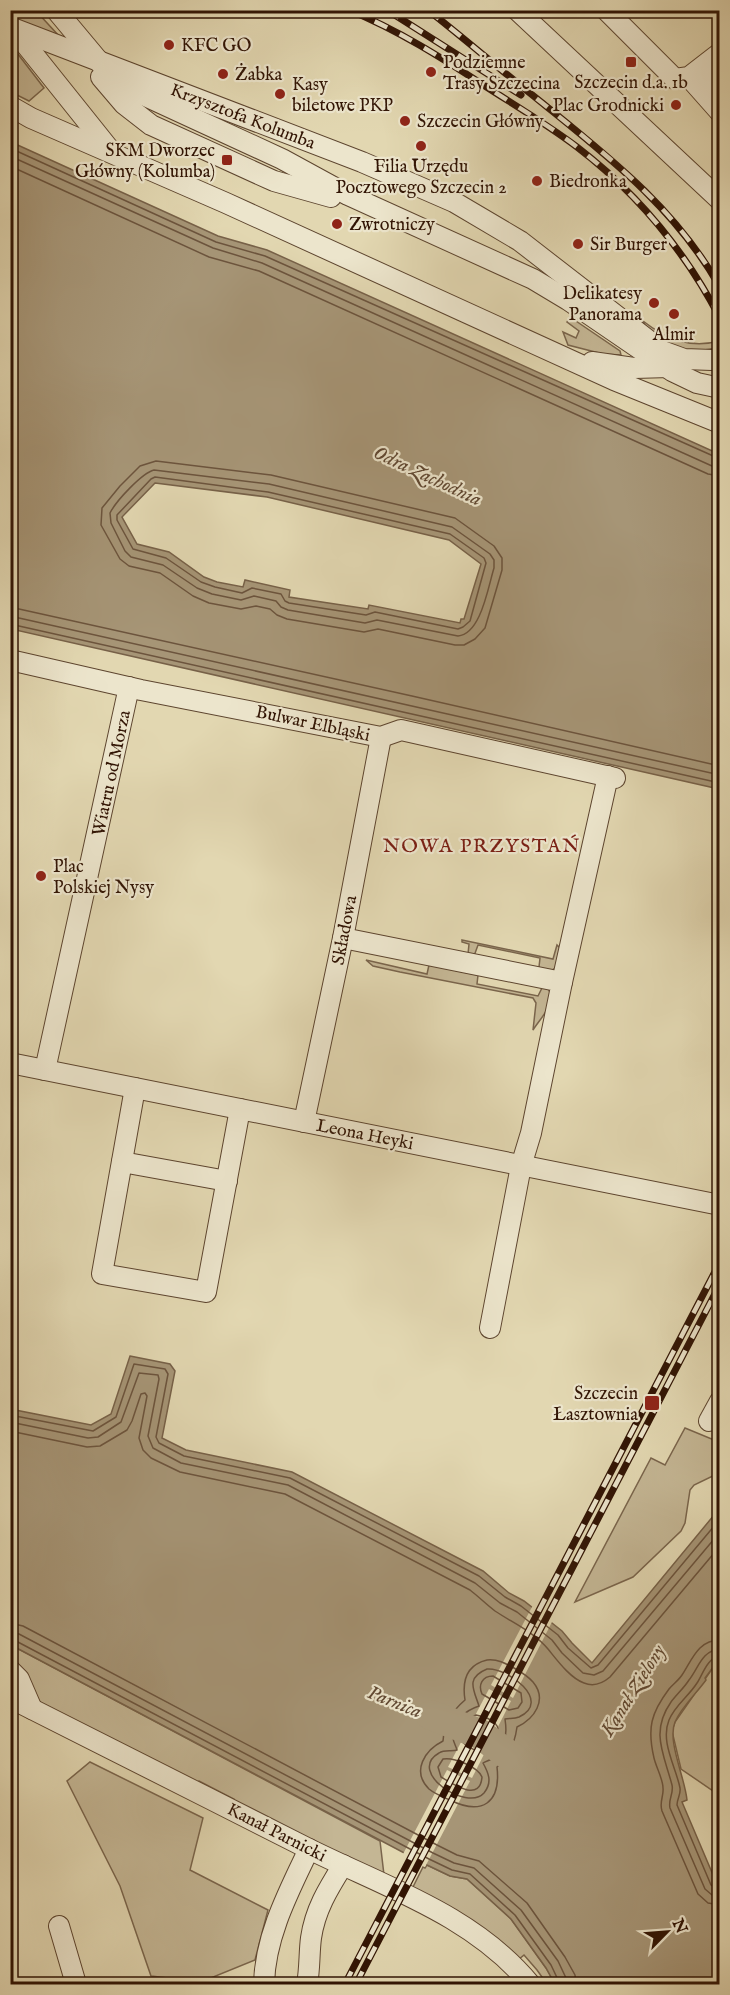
<svg xmlns="http://www.w3.org/2000/svg" width="730" height="1995" font-family="'IM FELL English',serif">
<style>
.green{fill:#c4b694;stroke:#7a654c;stroke-width:1.5}
.water{fill:#a69576;stroke:#776148;stroke-width:1.5;fill-rule:evenodd}
.pier{fill:#e2d7b1}
.lines{fill:none;stroke-linecap:round;stroke-linejoin:round}
.shore{stroke:#6c543d;stroke-width:1.5}
.river{stroke:#a69576;stroke-width:30}
.minor-casing{stroke:#5d452f;stroke-width:22}
.minor{stroke:#ece5cc;stroke-width:20}
.rail-casing{stroke:#311404;stroke-width:7}
.rail{stroke:#ece5cc;stroke-width:4.5;stroke-dasharray:14;stroke-linecap:butt}
.poi-dot{fill:#8f2418;stroke:#ece5cc;stroke-width:2}
.labels{text-anchor:middle;stroke-width:4.5;stroke-linejoin:round;paint-order:stroke}
.poi-label{font-size:18px;fill:#311404;stroke:#ece5cc;text-anchor:start}
.street-label{font-size:18px;fill:#311404;stroke:#ece5cc}
.water-label{font-size:20px;font-style:italic;fill:#604832;stroke:#ece5cc}
.neighbourhood-label{font-size:20px;letter-spacing:1.5px;fill:#7a1f14;stroke:#ece5cc}
</style>
<rect width="100%" height="100%" fill="#e2d7b1"/>
<filter id="stains"><feTurbulence type="fractalNoise" baseFrequency=".00333" numOctaves="4"/><feColorMatrix values="0 0 0 0 .2 0 0 0 0 .09 0 0 0 0 .02 0 0 0 .5 -.17"/></filter>
<radialGradient id="worn" r=".72"><stop offset=".6" stop-color="#630" stop-opacity="0"/><stop offset="1" stop-color="#630" stop-opacity=".3"/></radialGradient>
<g class="green">
<path d="M11,11H36L60,37L18,20Z"/>
<path d="M11,45L44,88L29,101L11,92Z"/>
<path d="M570,317L620,351L621,355L603,354L568,345L563,332L576,338L579,331L567,322Z"/>
<path d="M643,321C666,339 690,349 719,341V347C695,355 652,349 643,321Z"/>
<path d="M462,940L553,959L557,945L560,948L559,965L551,971L541,970L539,967L540,958L478,945L474,956L468,954L469,944L462,942Z"/>
<path d="M366,960L427,974L429,965L478,975L477,984L538,996L542,988H548C557,1003 542,1016 533,1030L536,1003L533,998L400,972L373,966Z"/>
<path d="M685,1428L719,1442V1473L694,1485L690,1490L685,1523L681,1531L633,1577L575,1602L651,1458L665,1465Z"/>
<path d="M11,1645L380,1841L384,1875L233,1802L234,1799L199,1781L197,1784L38,1703L11,1662Z"/>
<path d="M719,1659V1795L681,1769L672,1731L675,1722Z"/>
<path d="M90,1762L203,1818L190,1870L268,1910L255,1960L201,1982L151,1976L120,1886L67,1781Z"/>
<path d="M427,1865L450,1876L467,1879L511,1919L546,1968L555,1984H547L537,1970L524,1955L518,1960L412,1889L423,1867L425,1868Z"/>
</g>
<g class="water">
<path d="M11,142L218,236L267,250L719,454V789L11,629ZM155,483L267,497L449,540L481,564L464,619H461L460,623L369,605L368,609L289,597L290,590L245,580L243,587L217,582L204,577L169,552L137,544L122,517Z"/>
<path d="M130,1356L170,1364L175,1371L162,1438L186,1450L292,1472L483,1571L509,1593L524,1601L562,1631L572,1643L592,1663L719,1509V1659L705,1678L706,1680C696,1694 682,1706 675,1722C667,1741 685,1778 687,1800L682,1802L719,1889V1984H555L546,1968L511,1919L467,1879L450,1876L427,1865L11,1645L10,1409L91,1425L111,1414ZM477,1721L494,1732L484,1747L466,1736Z"/>
</g>
<g class="pier">
<path d="M533,1605L553,1620L513,1698L491,1685Z"/>
<path d="M489,1689L511,1701L472,1778L448,1767Z"/>
<path d="M447,1770L470,1781L425,1867L402,1856Z"/>
</g>
<g class="lines">
<g class="shore">
<path d="M10,148L216,242L265,256L720,459"/>
<path d="M10,156L213,248L262,263L712,466L720,467"/>
<path d="M10,166L209,257L259,271L708,474L720,476"/>
<path d="M156,461L271,475L455,518L494,546L502,558V570L485,628L475,639L464,645H455L378,629L364,632L287,619L277,615L270,609L256,606L241,609L209,603L193,596L160,573L129,566L120,559L101,525L102,508L120,486L140,466Z"/>
<path d="M154,470L269,484L452,527L490,554L494,560V568C488,587 481,634 458,636L377,620L365,623L288,610L281,607L276,601L254,596L241,600L212,594L197,588L163,565L131,557L125,551L111,523L110,513C116,501 142,473 154,470Z"/>
<path d="M155,477L268,492L450,534L484,558L486,563L470,621L463,627L458,629L375,612L366,615L289,603L285,601L281,594L252,588L242,593L215,587L201,582L166,558L133,549L117,520V515L151,479Z"/>
<path d="M10,607L412,696L720,766"/>
<path d="M10,616L720,775"/>
<path d="M10,624L720,783"/>
<path d="M10,1415L93,1431L116,1417L134,1364L165,1369L168,1374L156,1437L159,1443L184,1456L290,1478L479,1576L505,1597L521,1606L558,1635L568,1648L591,1668L598,1665L720,1519"/>
<path d="M10,1422L88,1438L98,1437L121,1422L139,1373L158,1375L159,1379L148,1436L153,1448L181,1463L288,1485L475,1583L500,1603L517,1612L552,1640L562,1653L583,1673L594,1675L603,1671L720,1532"/>
<path d="M10,1431L87,1447L100,1446L127,1430L132,1421L141,1394L145,1393L147,1396L139,1438L143,1450L151,1458L180,1472L285,1494L470,1590C479,1597 487,1605 495,1611C513,1623 534,1632 548,1649C557,1660 570,1678 584,1683C594,1687 603,1683 610,1677L720,1546"/>
<path d="M10,1623L23,1626L437,1845L457,1855L479,1861L527,1903L565,1957L575,1975L576,1984"/>
<path d="M10,1632L19,1634L433,1853L454,1863L474,1868L521,1910L558,1961L566,1978L567,1984"/>
<path d="M10,1640L16,1641L429,1859L452,1870L470,1874L515,1915L551,1965L560,1984"/>
<path d="M720,1640C698,1640 692,1660 682,1675C679,1680 673,1684 669,1689C651,1713 647,1728 654,1758C656,1767 663,1779 663,1788C664,1796 659,1802 662,1811L698,1894L708,1903L720,1905"/>
<path d="M720,1649C702,1650 698,1669 689,1680C684,1688 677,1694 671,1702C650,1732 664,1754 672,1785C674,1793 668,1799 670,1808L705,1889L712,1895L720,1896"/>
<path d="M720,1656C707,1658 703,1674 697,1683C689,1696 675,1705 669,1720C660,1742 676,1767 680,1788C681,1795 677,1798 677,1805L711,1885L715,1888L720,1889"/>
<path d="M487,1660C498,1659 505,1663 514,1668C521,1672 528,1676 533,1682C548,1700 534,1719 517,1727C515,1742 509,1757 497,1767C501,1803 482,1816 450,1800C443,1797 435,1794 429,1789C411,1771 425,1750 443,1741C444,1724 452,1711 465,1700C462,1681 466,1665 487,1660Z"/>
<path d="M487,1669C507,1667 553,1701 519,1717C514,1719 509,1718 505,1719C507,1732 507,1746 496,1756C492,1760 486,1761 483,1763C488,1772 493,1782 484,1793C467,1812 406,1772 439,1753C445,1749 452,1752 457,1750C456,1746 453,1742 453,1737C452,1720 467,1710 479,1706C474,1690 465,1678 487,1669Z"/>
<path d="M493,1676L521,1693L522,1702L518,1708L509,1710L482,1694C478,1685 482,1676 493,1676Z"/>
<path d="M476,1715C491,1718 504,1724 496,1741C493,1746 492,1749 487,1753C478,1753 465,1746 460,1739C460,1729 467,1718 476,1715Z"/>
<path d="M443,1759C454,1757 478,1767 482,1777C480,1803 453,1784 441,1777L438,1767Z"/>
</g>
<path class="river" d="M431,1715L480,1734L522,1765"/>
<defs>
<g id="minor">
<path d="M56,10L102,65L130,89L282,159L348,195L533,279L568,300L672,371L697,383L720,388"/>
<path d="M517,10L720,200"/>
<path d="M606,10L675,79L689,77L720,53"/>
<path d="M10,27L362,162L454,202L520,241L662,351L684,359L712,360"/>
<path d="M14,30L110,150"/>
<path d="M702,68L720,89"/>
<path d="M101,77L124,104L151,125L274,181L331,197"/>
<path d="M689,77L720,112"/>
<path d="M10,106L31,118L226,203L614,380L720,423"/>
<path d="M592,362L634,368L670,367"/>
<path d="M10,660L141,690L381,737L401,730L615,778"/>
<path d="M343,938L562,982L531,1133L521,1166L490,1328"/>
<path d="M562,982L608,776"/>
<path d="M10,1063L720,1205"/>
<path d="M45,1070L129,687"/>
<path d="M135,1088L102,1274L206,1292L240,1109"/>
<path d="M304,1122L343,938L381,737"/>
<path d="M122,1162L227,1181"/>
<path d="M709,1421L720,1401"/>
<path d="M10,1670L19,1679L32,1709"/>
<path d="M10,1698C110,1748 208,1798 307,1848C385,1887 473,1915 530,1984"/>
<path d="M59,1926L76,1984"/>
<path d="M264,1984C265,1936 289,1891 309,1849"/>
<path d="M307,1984C310,1969 309,1953 311,1938C315,1910 328,1889 343,1865"/>
</g>
</defs>
<use href="#minor" class="minor-casing"/>
<use href="#minor" class="minor"/>
<defs>
<g id="rail">
<path d="M349,10C398,30 442,58 485,86C516,106 548,125 577,147C637,193 685,251 720,318"/>
<path d="M387,10L521,95"/>
<path d="M428,10C466,40 503,72 541,102C610,158 675,208 720,287"/>
<path d="M345,1984L720,1262"/>
<path d="M356,1984L720,1284"/>
</g>
</defs>
<use href="#rail" class="rail-casing"/>
<use href="#rail" class="rail"/>
</g>
<g class="poi-dot">
<circle cx="169" cy="45" r="6"/>
<rect x="625" y="56" width="12" height="12" rx="3"/>
<circle cx="431" cy="72" r="6"/>
<circle cx="223" cy="74" r="6"/>
<circle cx="280" cy="94" r="6"/>
<circle cx="676" cy="105" r="6"/>
<circle cx="405" cy="121" r="6"/>
<circle cx="421" cy="146" r="6"/>
<rect x="221" y="154" width="12" height="12" rx="3"/>
<circle cx="537" cy="181" r="6"/>
<circle cx="337" cy="224" r="6"/>
<circle cx="578" cy="244" r="6"/>
<circle cx="654" cy="303" r="6"/>
<circle cx="674" cy="314" r="6"/>
<circle cx="41" cy="876" r="6"/>
<rect x="644" y="1395" width="16" height="16" rx="3"/>
</g>
<g class="labels">
<g class="poi-label">
<text x="181" y="51">KFC GO</text>
<text x="443" y="68">Podziemne<tspan x="443" dy="21">Trasy Szczecina</tspan></text>
<text x="235" y="80">Żabka</text>
<text x="631" y="88" text-anchor="middle">Szczecin d.a. 1b</text>
<text x="292" y="90">Kasy<tspan x="292" dy="21">biletowe PKP</tspan></text>
<text x="664" y="111" text-anchor="end">Plac Grodnicki</text>
<text x="417" y="127">Szczecin Główny</text>
<text x="215" y="156" text-anchor="end">SKM Dworzec<tspan x="215" dy="21">Główny (Kolumba)</tspan></text>
<text x="421" y="172" text-anchor="middle">Filia Urzędu<tspan x="421" dy="21">Pocztowego Szczecin 2</tspan></text>
<text x="549" y="187">Biedronka</text>
<text x="349" y="230">Zwrotniczy</text>
<text x="590" y="250">Sir Burger</text>
<text x="642" y="299" text-anchor="end">Delikatesy<tspan x="642" dy="21">Panorama</tspan></text>
<text x="674" y="340" text-anchor="middle">Almir</text>
<text x="53" y="872">Plac<tspan x="53" dy="21">Polskiej Nysy</tspan></text>
<text x="638" y="1399" text-anchor="end">Szczecin<tspan x="638" dy="21">Łasztownia</tspan></text>
</g>
<g class="street-label">
<text transform="translate(243 116) rotate(21)" y="6">Krzysztofa Kolumba</text>
<text transform="translate(313 723) rotate(12)" y="6">Bulwar Elbląski</text>
<text transform="translate(111 773) rotate(-78)" y="6">Wiatru od Morza</text>
<text transform="translate(344 930) rotate(-79)" y="6">Składowa</text>
<text transform="translate(365 1134) rotate(11)" y="6">Leona Heyki</text>
<text transform="translate(277 1832) rotate(27)" y="6">Kanał Parnicki</text>
</g>
<g class="water-label">
<text transform="translate(428 475) rotate(25)" y="7">Odra Zachodnia</text>
<text transform="translate(632 1690) rotate(-58)" y="7">Kanał Zielony</text>
<text transform="translate(395 1701) rotate(22)" y="7">Parnica</text>
</g>
<g class="neighbourhood-label">
<text x="482" y="852">NOWA PRZYSTAŃ</text>
</g>
</g>
<rect width="730" height="1995" fill="none" stroke="#e2d7b1" stroke-width="36"/>
<rect x="12" y="12" width="706" height="1971" fill="none" stroke="#311404" stroke-width="3"/>
<rect x="18" y="18" width="694" height="1959" fill="none" stroke="#311404" stroke-width="1.5"/>
<g transform="translate(667 1932) rotate(65)" stroke="#ece5cc" stroke-width="4.5" paint-order="stroke">
<path d="M0-4.5L10 22L0 15L-10 22Z" fill="#311404"/>
<text y="-9" font-size="16" font-weight="bold" text-anchor="middle" fill="#311404">N</text>
</g>
<rect width="100%" height="100%" filter="url(#stains)"/>
<rect width="100%" height="100%" fill="url(#worn)"/>
</svg>
